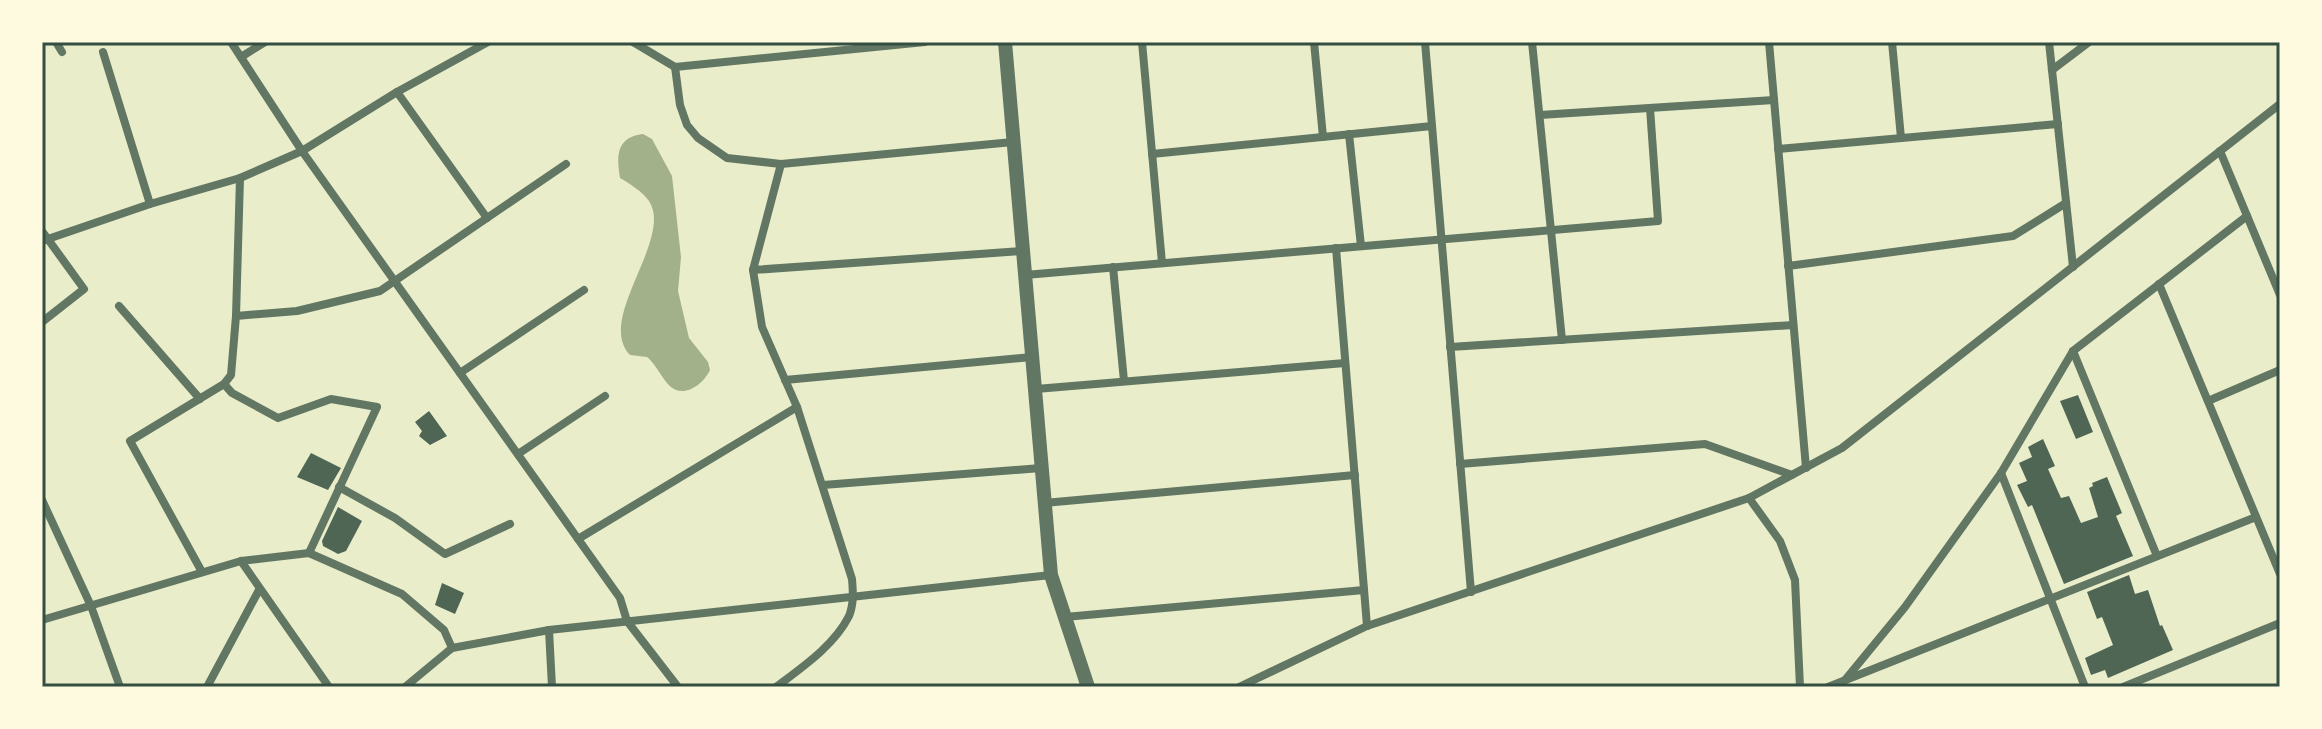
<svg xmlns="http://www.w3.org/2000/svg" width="2322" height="729" font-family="Georgia,serif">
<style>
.water{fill:#a3b18a}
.building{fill:#4f6655}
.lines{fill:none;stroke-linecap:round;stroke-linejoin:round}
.minor{stroke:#617663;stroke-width:8}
.tertiary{stroke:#617663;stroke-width:14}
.neatline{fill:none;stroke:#344e41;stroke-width:3}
</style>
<rect width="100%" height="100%" fill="#e9edc9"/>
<path class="water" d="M643,134L652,139L672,176L681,257L678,291L689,338L708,362L710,370C706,378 700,385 691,389C667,399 662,369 647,357L630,355C595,319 674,239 649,201C643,192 630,184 620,178C616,155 617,137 643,134Z"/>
<g class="building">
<path d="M2078,395L2093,432L2076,439L2060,401Z"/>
<path d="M429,411L447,436L430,445L419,436L422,431L415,422Z"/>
<path d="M2043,439L2055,466L2048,469L2061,498L2069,496L2081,523L2098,517L2089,488L2093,486L2092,483L2107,477L2122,513L2116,516L2133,556L2064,584L2032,505L2028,507L2017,485L2027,481L2019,463L2032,457L2028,447Z"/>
<path d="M311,453L341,468L328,490L297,477Z"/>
<path d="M338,507L362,521L346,551L338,554L323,546L322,541Z"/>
<path d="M2129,575L2135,594L2148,590L2160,626L2162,625L2173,650L2108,678L2105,670L2091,675L2085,658L2113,645L2102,617L2097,619L2087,592Z"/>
<path d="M442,583L464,593L455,614L435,605Z"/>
</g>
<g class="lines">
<g class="minor">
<path d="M56,42L62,52"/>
<path d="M231,42L302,151L620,598L627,621L678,687"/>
<path d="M633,42L675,67L680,105L687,125L698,138L727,158L781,164L1013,142"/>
<path d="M1142,42L1162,263"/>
<path d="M1314,42L1323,137"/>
<path d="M1425,42L1471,592"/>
<path d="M1532,42L1562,340"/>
<path d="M1769,42L1806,468"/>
<path d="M1892,42L1901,138"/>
<path d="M2049,42L2073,267"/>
<path d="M103,52L150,204"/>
<path d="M241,57L265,42"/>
<path d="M675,67L925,42"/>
<path d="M2052,70L2089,42"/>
<path d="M397,92L487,218"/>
<path d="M1540,115L1774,100"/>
<path d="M1349,134L1361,246"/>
<path d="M1778,149L2058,124"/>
<path d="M2220,151L2280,295"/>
<path d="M1152,154L1432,126"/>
<path d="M42,231L84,289L42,322"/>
<path d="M42,241L150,204L240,178L302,151L397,92L488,42"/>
<path d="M1336,248L1367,626"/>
<path d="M1788,266L2013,236L2066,203"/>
<path d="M1113,267L1124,381"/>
<path d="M753,270L1023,251"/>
<path d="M1025,275L1658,221L1650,108"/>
<path d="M2159,284L2280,574"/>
<path d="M119,306L200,399"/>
<path d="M236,316L297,311L380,291L566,164"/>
<path d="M1450,347L1793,325"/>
<path d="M2073,351L2157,556"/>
<path d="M460,373L584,290"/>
<path d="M785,380L1032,357"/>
<path d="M224,384L232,393L278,418L331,399L377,407L309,553"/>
<path d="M1036,389L1345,363"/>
<path d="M2208,401L2280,370"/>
<path d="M518,454L605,396"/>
<path d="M1460,464L1705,444L1792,475"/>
<path d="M2001,473L2085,687"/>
<path d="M823,485L1041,468"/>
<path d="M339,487L395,518L445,554L510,524"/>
<path d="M1749,498L1780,541L1795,580L1800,687"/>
<path d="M42,500L91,606L120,687"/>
<path d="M1044,503L1355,475"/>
<path d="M578,539L797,407"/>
<path d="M241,561L329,687"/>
<path d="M202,572L130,441L224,384L231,375L236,316L240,178"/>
<path d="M1065,617L1364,590"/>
<path d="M42,620L241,561L309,553L402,594L444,630L452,648"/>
<path d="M549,630L552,687"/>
<path d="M1845,680L1905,607L2001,473L2073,351L2247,216"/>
<path d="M207,687L259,590"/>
<path d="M405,687L452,648L549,630L1051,575"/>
<path d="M776,687C801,668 834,646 849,616C854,604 853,591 852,579L797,407L762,327L753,270L781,164"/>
<path d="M1239,687L1367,626L1749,498L1842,448L2280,104"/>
<path d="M1828,687L2256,517"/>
<path d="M2123,687L2280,623"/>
</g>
<path class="tertiary" d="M1005,42L1051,575L1088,687"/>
</g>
<rect width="2322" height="729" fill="none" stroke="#fefae0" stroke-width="88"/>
<rect x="44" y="44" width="2234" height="641" class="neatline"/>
</svg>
